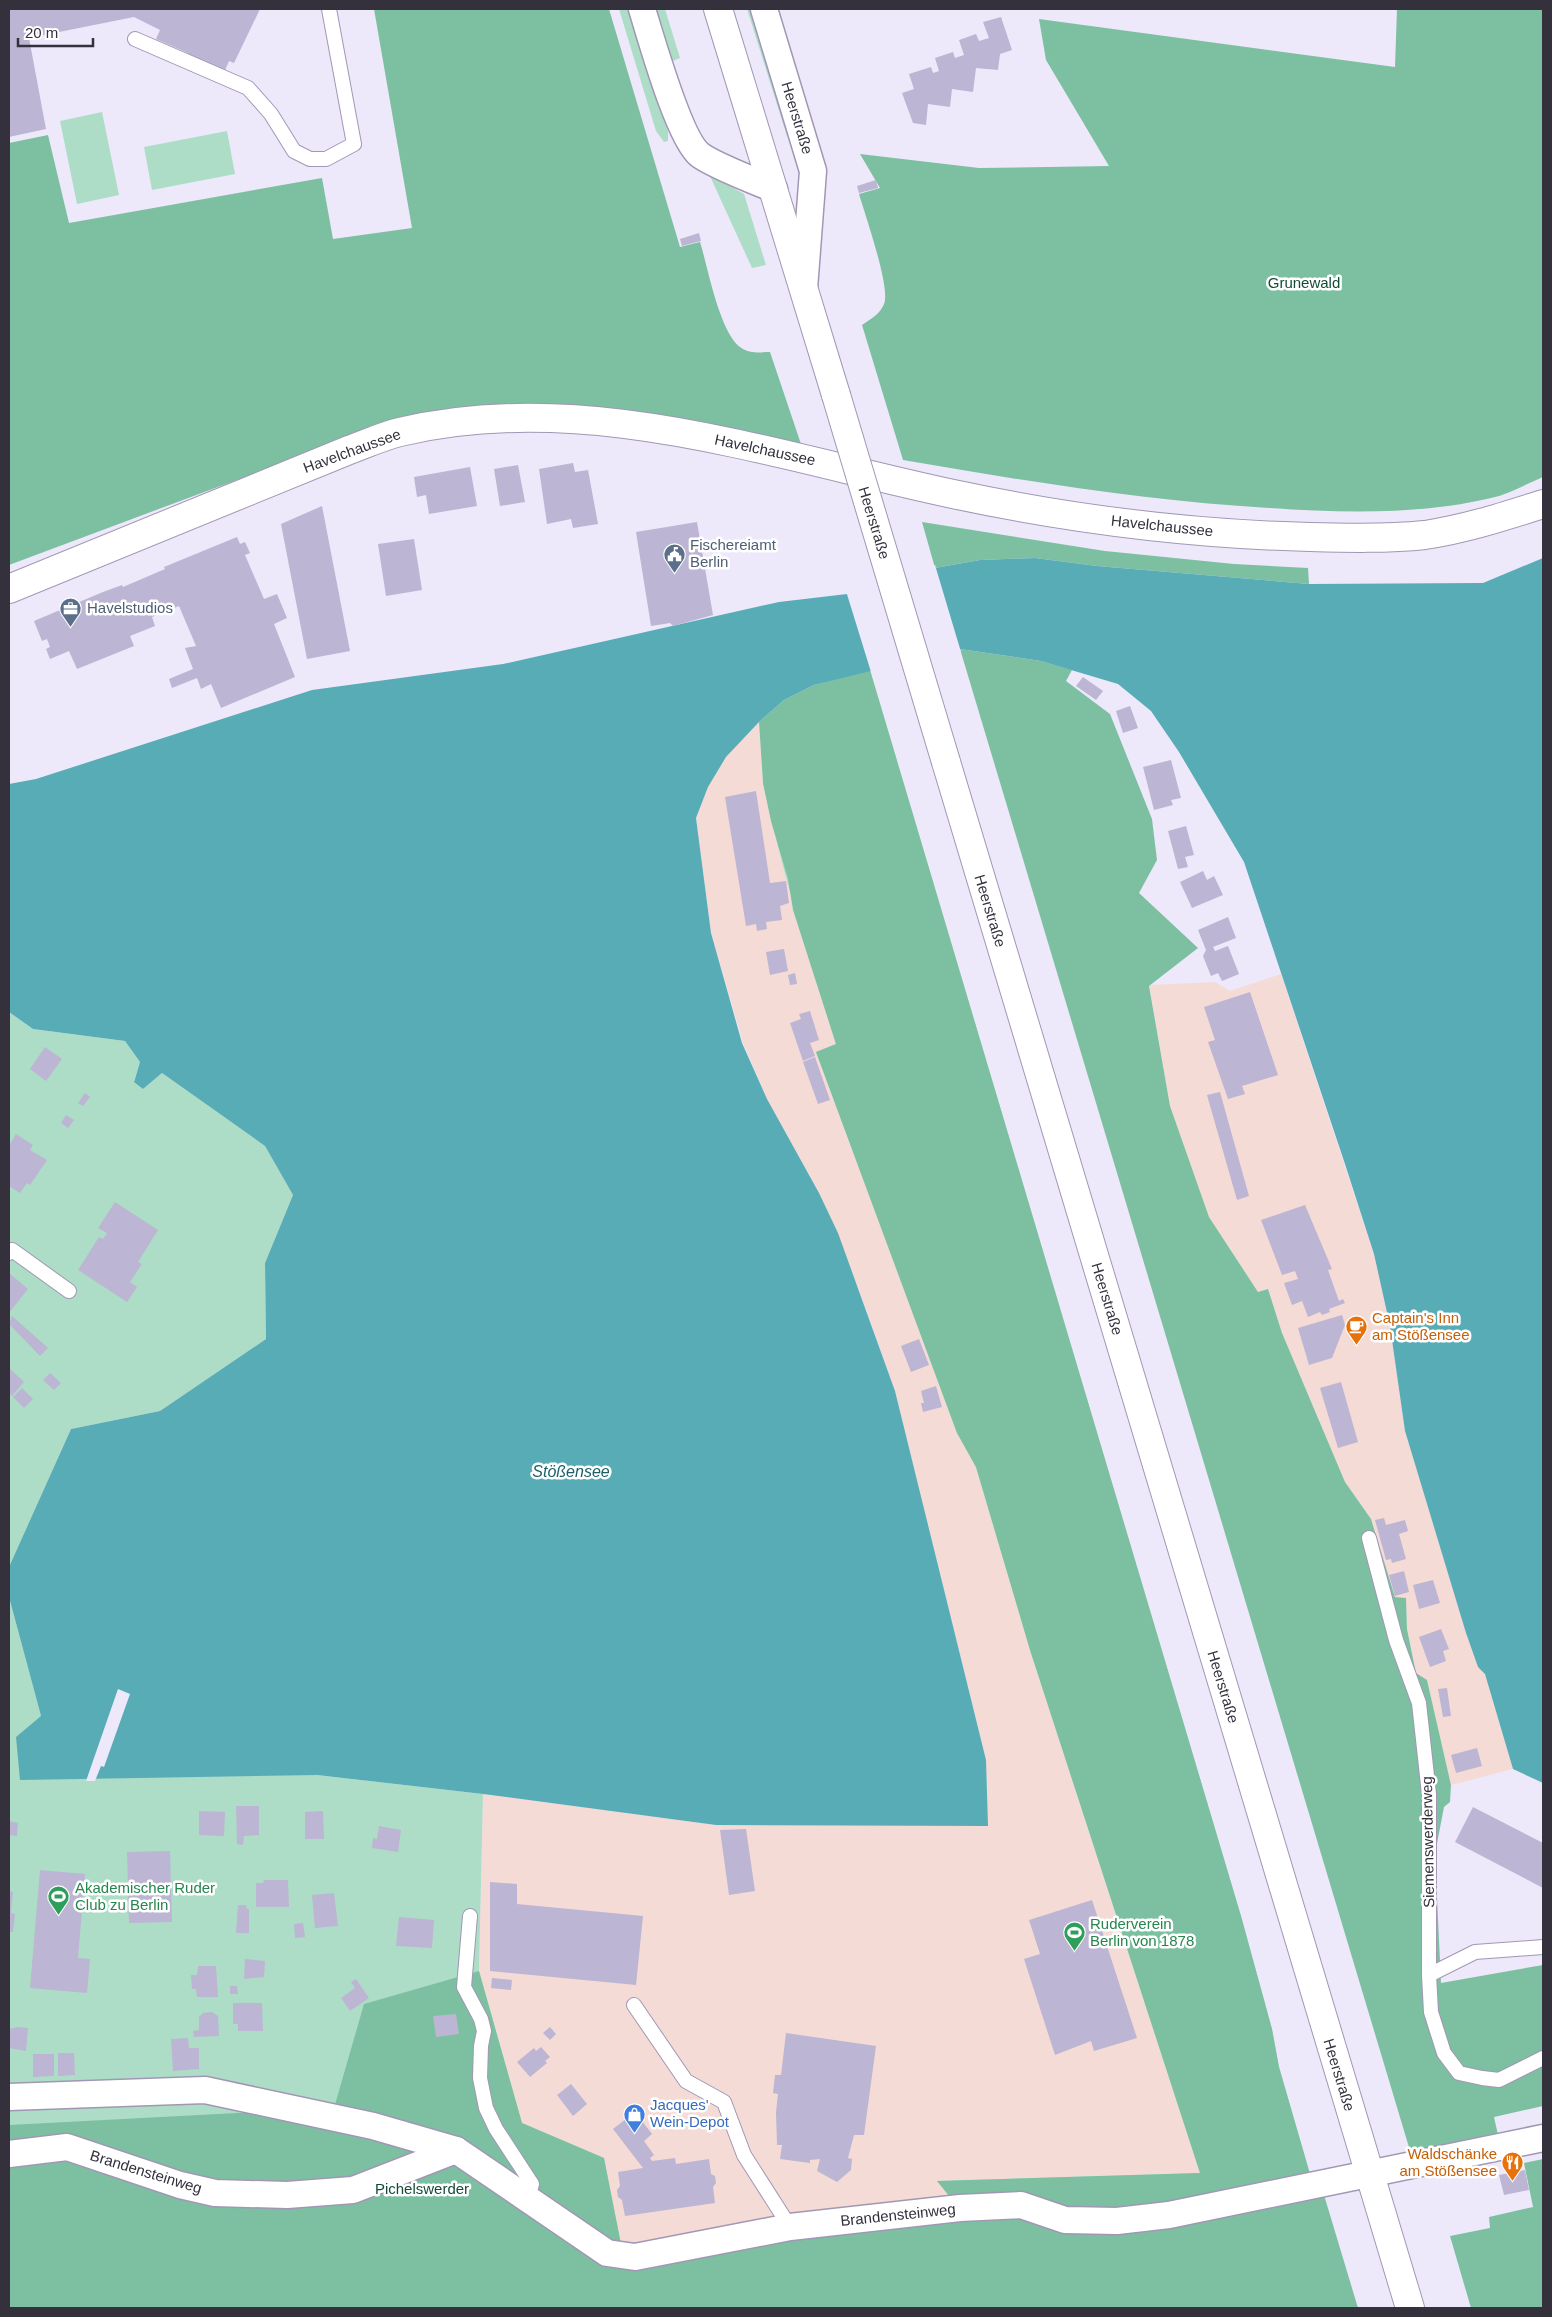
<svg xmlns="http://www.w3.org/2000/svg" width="1552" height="2317" font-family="Arial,sans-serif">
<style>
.commercial{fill:#f5dbd6}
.green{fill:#adddc6}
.forest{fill:#7cc0a1}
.water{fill:#58acb6}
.pier{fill:#eee8fb}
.building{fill:#bcb5d3}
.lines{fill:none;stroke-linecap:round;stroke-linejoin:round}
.service-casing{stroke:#a197b4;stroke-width:16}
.minor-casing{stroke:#a197b4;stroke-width:29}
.tertiary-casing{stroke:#a197b4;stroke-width:30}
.primary-casing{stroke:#a197b4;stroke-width:30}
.service{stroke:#fff;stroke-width:14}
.minor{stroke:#fff;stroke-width:26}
.tertiary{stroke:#fff;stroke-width:28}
.primary{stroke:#fff;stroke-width:28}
.primary-bridge-casing{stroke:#a197b4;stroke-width:30;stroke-linecap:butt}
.primary-bridge{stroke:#fff;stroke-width:28}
.labels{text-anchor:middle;stroke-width:5;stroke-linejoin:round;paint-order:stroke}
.street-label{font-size:15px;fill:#34303c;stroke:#fff}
.park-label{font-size:15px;fill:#144b36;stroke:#fff}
.service-label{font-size:15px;fill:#4e5e75;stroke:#fff;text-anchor:start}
.food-label{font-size:15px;fill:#c56008;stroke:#fff;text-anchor:start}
.leisure-label{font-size:15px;fill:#27864d;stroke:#fff;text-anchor:start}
.shop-label{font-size:15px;fill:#366cbe;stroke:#fff;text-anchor:start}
.water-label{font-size:16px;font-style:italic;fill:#1b6068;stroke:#fff}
</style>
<rect width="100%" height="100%" fill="#eee8fb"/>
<g class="commercial">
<path d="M759,722L763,783L788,879L793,910L837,1044L816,1052L957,1433L976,1467L1030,1650L1200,2173L938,2181L960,2208L621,2244L604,2158L522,2124L479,1971L483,1794L716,1825L987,1826L986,1760L895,1391L858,1287L819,1193L767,1099L743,1043L711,933L696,818L708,787L726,757Z"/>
<path d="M1281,974L1374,1254L1390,1326L1405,1431L1466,1633L1478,1667L1485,1673L1513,1769L1451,1785L1427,1680L1416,1673L1407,1629L1406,1598L1395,1597L1371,1519L1345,1482L1282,1333L1268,1289L1258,1292L1209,1217L1170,1106L1149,985L1215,982L1230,991Z"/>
</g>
<g class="green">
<path d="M619,9H629L668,131V141L664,142L656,131Z"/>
<path d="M651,9H665L680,58L668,63Z"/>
<path d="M747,9H752L789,133L787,136Z"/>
<path d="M102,112L119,195L77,204L60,121Z"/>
<path d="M227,131L235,174L152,190L144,147Z"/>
<path d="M709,174L744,194L766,265L752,268Z"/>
<path d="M870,670L1241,1916L1272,2029L1279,2067L1310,2174L1358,2308H9V1597L41,1716L317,1775L483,1794L479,1971L522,2123L604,2158L621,2244L959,2208L937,2181L1200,2173L1030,1650L976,1467L957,1433L816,1052L836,1044C809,958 782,872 763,783Z"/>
<path d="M9,1012L33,1029L125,1041L140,1062L134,1081L143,1089L162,1073L265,1146L293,1195L265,1263L266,1339L160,1411L71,1429L9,1567Z"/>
</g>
<g class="forest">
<path d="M374,9H609L680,247L700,242C708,267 720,337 743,349C752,354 761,352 770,352L802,447L650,415L322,448L9,565V143L48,135L69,223L322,178L333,239L412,228Z"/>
<path d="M1397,9H1543V477C1526,484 1509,494 1491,498C1419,515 1343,513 1269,508C1146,501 1025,481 903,460L862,325C871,319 880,314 884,304C891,289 865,214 859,194L880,188L860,154L979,168L1109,166L1046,60L1039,19L1395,67Z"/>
<path d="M922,522L1105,551L1234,564L1308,568L1309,584L1097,566L1035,558L980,560L935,568Z"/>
<path d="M960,649L1041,661L1072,670L1066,681L1110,714L1152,819L1157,860L1139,893L1198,948L1149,986L1170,1106L1209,1217L1258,1292L1268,1289L1282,1333L1345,1482L1371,1519L1395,1597L1406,1598L1407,1629L1416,1673L1427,1680L1451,1785L1450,1802L1444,1807L1435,1854L1441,1983L1543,1965V2106L1494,2117L1498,2135L1411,2154Z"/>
<path d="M870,670L1241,1916L1272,2029L1279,2067L1310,2174L1324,2195L1358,2308H9V2125L334,2108L364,2004L479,1971L522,2123L604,2158L621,2244L959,2208L937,2181L1200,2173L1030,1650L976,1467L957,1433L816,1052L836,1044L793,910L788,879L771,821L763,783L759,722L784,700L814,685Z"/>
<path d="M1543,2159V2308H1471L1450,2236L1490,2228L1489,2217L1533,2207L1524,2163Z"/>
</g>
<path class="water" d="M1035,558L1097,566L1309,584L1483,583L1543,558V1783L1513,1769L1485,1674L1478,1667L1466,1633L1405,1431L1390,1326L1374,1254L1345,1164L1244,862L1179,752L1151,711L1118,684L1041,661L960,649L814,685L784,700L759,722L726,757L708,787L696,818L711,933L742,1043L767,1099L819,1193L838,1233L895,1391L986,1760L988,1826L716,1825L483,1794L317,1775L20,1780L16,1737L41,1716L9,1597V1567L71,1429L160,1411L266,1339L265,1263L293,1195L265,1146L162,1073L143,1089L134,1082L140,1062L125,1041L33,1029L9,1012V784L36,779L312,690L503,664L779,602L847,594L935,568L980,560Z"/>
<g class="pier">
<path d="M935,565L961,652L871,672L846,591Z"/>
<path d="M118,1689L130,1694L104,1767L101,1766L95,1781H86Z"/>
</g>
<g class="building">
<path d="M9,9H260L234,63L229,61L223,75L186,58L188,53L156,39L160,30L134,17L29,38L46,129L9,137Z"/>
<path d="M1001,17L1012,50L1000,54L998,70L976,68L973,92L952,89L950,107L928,104L926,125L913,123L902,93L914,89L909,74L931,67L933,73L939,71L935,58L953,52L955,58L964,55L959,40L976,34L979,41L989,38L983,22Z"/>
<path d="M876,180L878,188L859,193L857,186Z"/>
<path d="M699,233L701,241L682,246L680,239Z"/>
<path d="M573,463L575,472L588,470L598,524L573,528L571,519L547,524L539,469Z"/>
<path d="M518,465L525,502L500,506L494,469Z"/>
<path d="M470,467L477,506L429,514L426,495L417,497L414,477Z"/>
<path d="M322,506L350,651L307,659L281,524Z"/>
<path d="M697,522L713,615L673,626L670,623L651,626L636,532Z"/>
<path d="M237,537L240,544L245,542L250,553L245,555L264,599L277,594L287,618L274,624L295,677L221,708L211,684L201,689L197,678L172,688L169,679L193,669L185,648L196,646L179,606L152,617L155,626L130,636L134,646L77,669L69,651L50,659L46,649L50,647L47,639L42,641L34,621L103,592L122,585L123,587L165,569L164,567Z"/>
<path d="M414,539L422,590L386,596L378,544Z"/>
<path d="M1083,677L1103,691L1096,700L1076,686Z"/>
<path d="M1130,706L1138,728L1123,733L1116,711Z"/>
<path d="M1171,760L1181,798L1171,800L1173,805L1154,810L1143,767Z"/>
<path d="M756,791L770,883L786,881L789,903L780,906L782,920L766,922L767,929L757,931L756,924L746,926L725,797Z"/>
<path d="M1186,826L1194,855L1185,857L1188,867L1178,869L1168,831Z"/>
<path d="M1203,871L1207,880L1214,876L1223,895L1192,908L1180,882Z"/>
<path d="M1228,917L1236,938L1213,947L1215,951L1228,946L1239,974L1222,981L1218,973L1211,976L1203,956L1206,950L1198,930Z"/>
<path d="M784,949L788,971L770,975L766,952Z"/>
<path d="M795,973L797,984L790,985L788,975Z"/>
<path d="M1250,992L1278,1075L1242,1086L1245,1094L1228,1099L1208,1042L1215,1040L1204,1007Z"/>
<path d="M810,1011L819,1040L810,1043L815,1056L803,1061L790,1023L801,1019L799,1014Z"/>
<path d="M45,1047L62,1059L46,1081L30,1069Z"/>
<path d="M815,1057L830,1100L818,1104L803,1062Z"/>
<path d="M1220,1092L1249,1196L1237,1200L1207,1095Z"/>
<path d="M85,1093L90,1097L83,1106L78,1103Z"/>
<path d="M66,1115L74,1120L68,1128L61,1123Z"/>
<path d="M16,1134L33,1145L30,1150L47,1160L30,1185L27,1183L20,1193L9,1186V1146Z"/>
<path d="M115,1202L158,1230L138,1262L142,1264L130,1282L137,1287L127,1302L78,1270L99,1237L103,1239L107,1233L98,1228Z"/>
<path d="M1305,1205L1332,1269L1328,1270L1339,1301L1343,1299L1345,1303L1329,1309L1330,1312L1322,1315L1320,1312L1308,1317L1302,1301L1292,1305L1284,1283L1298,1279L1295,1271L1282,1275L1261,1220Z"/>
<path d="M9,1273L28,1289L9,1313Z"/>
<path d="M1342,1315L1345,1325L1332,1358L1309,1365L1298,1328Z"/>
<path d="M12,1316L48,1348L40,1356L9,1324Z"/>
<path d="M919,1339L929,1365L911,1372L901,1346Z"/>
<path d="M9,1368L24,1382L12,1396L9,1393Z"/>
<path d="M50,1373L61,1383L54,1390L43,1380Z"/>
<path d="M1341,1382L1358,1442L1338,1448L1320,1388Z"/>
<path d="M936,1386L942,1407L923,1412L921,1403H924L921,1391Z"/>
<path d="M22,1388L33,1399L24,1408L13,1397Z"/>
<path d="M1384,1518L1386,1525L1405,1520L1408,1531L1399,1534L1406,1559L1392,1563L1391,1559L1386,1560L1375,1520Z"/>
<path d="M1404,1571L1409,1592L1395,1596L1389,1575Z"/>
<path d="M1433,1580L1440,1603L1419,1609L1413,1585Z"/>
<path d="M1441,1629L1449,1649L1443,1651L1446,1661L1430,1667L1419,1637Z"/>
<path d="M1447,1688L1451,1716L1443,1717L1438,1689Z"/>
<path d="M1477,1748L1482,1766L1456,1773L1451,1755Z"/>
<path d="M236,1806H259V1835L244,1836L243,1845L237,1844Z"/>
<path d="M1473,1807L1543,1843V1888L1455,1842Z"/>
<path d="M199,1811L225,1812L224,1836L199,1835Z"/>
<path d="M323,1811L324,1839H305V1812Z"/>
<path d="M9,1821L18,1823L17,1836L9,1835Z"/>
<path d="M379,1826L401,1830L398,1852L372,1848L373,1838L377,1839Z"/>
<path d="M746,1829L755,1891L729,1895L720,1830Z"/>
<path d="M170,1851L172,1922L129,1923L127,1852Z"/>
<path d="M40,1870L85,1874L78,1958L90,1959L87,1993L30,1988Z"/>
<path d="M264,1880H288L289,1907H256V1883H263Z"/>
<path d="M490,1882L517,1884V1904L643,1916L636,1985L490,1971Z"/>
<path d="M9,1891L13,1892L11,1913L15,1914L13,1932H9Z"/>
<path d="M334,1893L338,1926L315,1928L312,1895Z"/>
<path d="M1092,1900L1137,2038L1094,2051L1091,2041L1055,2055L1024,1959L1040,1954L1029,1920Z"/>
<path d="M238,1905H246L247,1909H249V1933H236Z"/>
<path d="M399,1917L434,1920L432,1948L396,1946Z"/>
<path d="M303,1923L305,1937L295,1938L294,1924Z"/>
<path d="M245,1959L265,1961L264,1977L244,1979Z"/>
<path d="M198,1966H216L218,1997H197L196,1989H192L191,1975H197Z"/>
<path d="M492,1978L512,1980L511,1990L491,1988Z"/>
<path d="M356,1979L369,1998L350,2011L341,1998L355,1988L351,1982Z"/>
<path d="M230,1986H237L238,1994H230Z"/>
<path d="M233,2003H262L263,2031H238V2024H233Z"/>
<path d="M212,2012L218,2016L219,2036L194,2037L193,2031L199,2030V2017L203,2013Z"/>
<path d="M456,2014L459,2034L436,2037L433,2016Z"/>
<path d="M17,2027L28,2028L26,2051L9,2048V2029Z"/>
<path d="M550,2027L556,2034L550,2040L543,2033Z"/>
<path d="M786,2033L876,2046L864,2135H854L848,2158L852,2159L851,2170L837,2182L817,2171L820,2159L810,2160V2163L780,2159L782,2145H777L776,2112L778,2094L773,2093L775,2075H781Z"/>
<path d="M188,2038L189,2048H199V2069L173,2071L171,2039Z"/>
<path d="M541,2047L550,2057L545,2061L547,2063L530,2077L517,2062L534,2048L536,2051Z"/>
<path d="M58,2053H74L75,2075L58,2076Z"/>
<path d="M33,2054H54V2076L33,2077Z"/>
<path d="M571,2084L587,2104L573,2116L557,2095Z"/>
<path d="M635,2112L652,2134L644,2141L654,2155L650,2158L652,2161L675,2158L676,2164L709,2159L711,2174L715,2176L716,2183L713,2187L715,2203L625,2216L622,2200L618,2197L617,2190L620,2186L618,2172L643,2168L613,2129Z"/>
<path d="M1525,2170L1529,2190L1504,2195L1499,2175Z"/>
</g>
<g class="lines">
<defs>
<g id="service">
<path d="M135,39L248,88L271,114L294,151L310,159H326L354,144L329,9"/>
<path d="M9,1253L12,1250L69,1291"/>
<path d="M1369,1538L1396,1640L1419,1703L1429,1794V1975L1431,2012L1444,2053L1459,2073L1482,2078L1499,2080L1543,2058"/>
<path d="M470,1916L464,1987L481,2019L484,2031L481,2046L480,2078L486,2108L496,2129L532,2184L528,2199"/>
<path d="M1429,1975L1475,1952L1543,1947"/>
<path d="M634,2005L686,2081L724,2102L744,2155L790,2227"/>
</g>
<g id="minor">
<path d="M642,9C651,38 679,139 700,155C715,166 755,181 774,189"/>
<path d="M764,9L813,171L804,289"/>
<path d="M9,2097L205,2090L373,2126L456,2150L607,2253L635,2257L790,2227L960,2208L1021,2205L1065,2220L1117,2221L1169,2215L1543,2138"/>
<path d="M9,2154L67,2147L180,2185L215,2193L287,2195L353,2190L456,2150"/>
</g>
<path id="tertiary" d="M9,589L349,450C366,444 383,436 400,432C585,388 774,456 953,494C1070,519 1190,534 1310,537C1347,538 1388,539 1425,535C1466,529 1505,516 1543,504"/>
<g id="primary">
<path d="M718,9L836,395"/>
<path d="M946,762L1410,2308"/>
</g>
</defs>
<use href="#service" class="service-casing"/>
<use href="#minor" class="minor-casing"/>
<use href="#tertiary" class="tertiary-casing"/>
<use href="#primary" class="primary-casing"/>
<use href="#service" class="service"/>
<use href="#minor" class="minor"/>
<use href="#tertiary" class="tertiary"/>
<use href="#primary" class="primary"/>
<defs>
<path id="primary-bridge" d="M836,395L946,762"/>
</defs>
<use href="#primary-bridge" class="primary-bridge-casing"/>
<use href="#primary-bridge" class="primary-bridge"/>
</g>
<defs>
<symbol id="civic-pin" viewBox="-11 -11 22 30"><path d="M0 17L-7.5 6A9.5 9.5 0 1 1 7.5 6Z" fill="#5c6f8a" stroke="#fff"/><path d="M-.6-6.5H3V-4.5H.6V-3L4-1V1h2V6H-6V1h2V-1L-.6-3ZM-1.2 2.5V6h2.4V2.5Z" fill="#fff"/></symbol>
<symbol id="office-pin" viewBox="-11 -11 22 30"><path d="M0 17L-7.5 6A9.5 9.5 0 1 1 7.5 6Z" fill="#5c6f8a" stroke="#fff"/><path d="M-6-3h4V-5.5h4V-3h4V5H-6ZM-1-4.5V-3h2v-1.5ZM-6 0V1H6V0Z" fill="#fff"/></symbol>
<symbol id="cafe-pin" viewBox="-11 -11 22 30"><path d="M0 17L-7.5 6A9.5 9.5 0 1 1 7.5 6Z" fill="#e8710a" stroke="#fff"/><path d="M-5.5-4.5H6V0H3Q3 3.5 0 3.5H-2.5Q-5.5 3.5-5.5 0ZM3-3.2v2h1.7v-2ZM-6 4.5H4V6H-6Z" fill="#fff"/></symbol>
<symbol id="stadium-pin" viewBox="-11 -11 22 30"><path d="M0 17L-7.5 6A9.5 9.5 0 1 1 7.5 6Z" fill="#2e9e5b" stroke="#fff"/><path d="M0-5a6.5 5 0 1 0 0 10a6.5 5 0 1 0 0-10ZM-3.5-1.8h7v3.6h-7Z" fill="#fff"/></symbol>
<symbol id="shop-pin" viewBox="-11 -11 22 30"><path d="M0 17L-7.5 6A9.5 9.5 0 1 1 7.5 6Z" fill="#3f7fe0" stroke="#fff"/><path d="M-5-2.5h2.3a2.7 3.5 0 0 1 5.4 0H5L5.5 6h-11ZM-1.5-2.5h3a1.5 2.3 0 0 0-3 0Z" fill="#fff"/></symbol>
<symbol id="restaurant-pin" viewBox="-11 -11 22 30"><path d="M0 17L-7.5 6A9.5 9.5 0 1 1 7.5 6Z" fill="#e8710a" stroke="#fff"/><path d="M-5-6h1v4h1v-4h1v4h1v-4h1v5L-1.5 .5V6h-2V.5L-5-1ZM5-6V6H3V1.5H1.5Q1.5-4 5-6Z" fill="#fff"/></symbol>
</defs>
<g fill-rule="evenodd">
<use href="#civic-pin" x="662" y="542" width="25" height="34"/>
<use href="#office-pin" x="58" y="596" width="25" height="34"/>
<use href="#cafe-pin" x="1344" y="1314" width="25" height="34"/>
<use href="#stadium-pin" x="46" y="1884" width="25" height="34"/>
<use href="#stadium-pin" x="1062" y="1920" width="25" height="34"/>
<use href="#shop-pin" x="622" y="2102" width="25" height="34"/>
<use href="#restaurant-pin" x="1500" y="2150" width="25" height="34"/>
</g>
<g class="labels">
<g class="street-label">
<text transform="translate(797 118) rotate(73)" y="5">Heerstraße</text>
<text transform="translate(765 450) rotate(12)" y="5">Havelchaussee</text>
<text transform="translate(352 451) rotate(-20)" y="5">Havelchaussee</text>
<text transform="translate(874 523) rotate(73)" y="5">Heerstraße</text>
<text transform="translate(1162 526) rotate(6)" y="5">Havelchaussee</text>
<text transform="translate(990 911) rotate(73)" y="5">Heerstraße</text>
<text transform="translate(1107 1299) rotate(73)" y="5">Heerstraße</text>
<text transform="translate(1223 1687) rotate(73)" y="5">Heerstraße</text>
<text transform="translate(1428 1842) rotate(-91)" y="5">Siemenswerderweg</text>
<text transform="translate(1339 2075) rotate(73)" y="5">Heerstraße</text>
<text transform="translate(146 2172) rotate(17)" y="5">Brandensteinweg</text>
<text transform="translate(898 2215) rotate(-6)" y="5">Brandensteinweg</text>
</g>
<g class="park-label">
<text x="1304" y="288">Grunewald</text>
<text x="422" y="2194">Pichelswerder</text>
</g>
<g class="service-label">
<text x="690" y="550">Fischereiamt<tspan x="690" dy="17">Berlin</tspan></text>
<text x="87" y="613">Havelstudios</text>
</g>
<g class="food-label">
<text x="1372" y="1323">Captain's Inn<tspan x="1372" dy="17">am Stößensee</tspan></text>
<text x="1497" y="2159" text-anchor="end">Waldschänke<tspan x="1497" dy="17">am Stößensee</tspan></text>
</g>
<g class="leisure-label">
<text x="75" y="1893">Akademischer Ruder<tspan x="75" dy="17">Club zu Berlin</tspan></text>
<text x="1090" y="1929">Ruderverein<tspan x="1090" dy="17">Berlin von 1878</tspan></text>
</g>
<g class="shop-label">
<text x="650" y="2110">Jacques'<tspan x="650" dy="17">Wein-Depot</tspan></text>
</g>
<g class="water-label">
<text x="571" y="1477">Stößensee</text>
</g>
</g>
<rect width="1552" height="2317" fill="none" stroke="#34303c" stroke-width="20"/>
<path d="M18 38v8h75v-8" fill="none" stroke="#34303c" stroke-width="2.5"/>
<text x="25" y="38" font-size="15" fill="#34303c" stroke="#ffffff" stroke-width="4" paint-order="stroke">20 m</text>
</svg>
